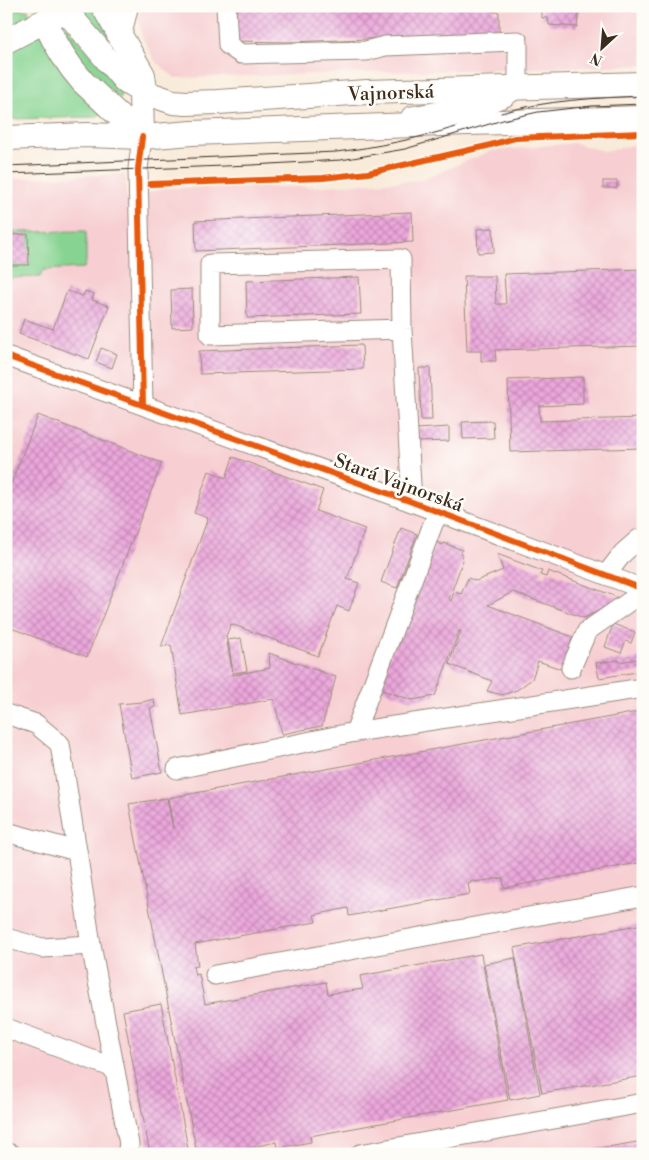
<svg xmlns="http://www.w3.org/2000/svg" width="649" height="1160" font-family="'Libre Bodoni',serif">
<style>
.built{fill:#f7cfd2}
.green{fill:#87d492;stroke:#617f58}
.building{fill:url(#building-cross-hatch)}
.lines{fill:none;stroke-linecap:round;stroke-linejoin:round}
.minor-casing{stroke:#9a8a7c;stroke-width:21}
.major-casing{stroke:#9a8a7c;stroke-width:26}
.minor{stroke:#fff;stroke-width:19}
.major{stroke:#fff;stroke-width:24}
.tram{stroke:#3b2a1e;stroke-width:1}
.cycleway-casing{stroke:#fdfcf7;stroke-width:9}
.cycleway{stroke:#e8590c;stroke-width:6}
.labels{text-anchor:middle;stroke-width:5;stroke-linejoin:round;paint-order:stroke}
.street-label{font-size:19px;fill:#3b2a1e;stroke:#fdfcf7}
</style>
<defs>
<pattern id="building-cross-hatch" width="8" height="8" patternUnits="userSpaceOnUse" patternTransform="scale(1.25)"><rect width="8" height="8" fill="#eca7dc"/><path d="M0 0l8 8M0 8l8-8" fill="none" stroke="#c088b2"/></pattern>
</defs>
<rect width="100%" height="100%" fill="#fdfcf7"/>
<filter id="ink" filterUnits="userSpaceOnUse"><feTurbulence type="fractalNoise" baseFrequency=".02" numOctaves="2"/><feDisplacementMap in="SourceGraphic" scale="10" xChannelSelector="R" yChannelSelector="G"/><feConvolveMatrix kernelMatrix="1 2 1 2 8 2 1 2 1" color-interpolation-filters="sRGB"/></filter>
<filter id="wash" filterUnits="userSpaceOnUse"><feTurbulence type="fractalNoise" baseFrequency=".0096" numOctaves="4" result="noise"/><feDisplacementMap in="SourceGraphic" scale="20" xChannelSelector="R" yChannelSelector="G"/><feGaussianBlur stdDeviation="1.12" result="paint"/><feColorMatrix in="noise" values="0 0 0 0 0 0 0 0 0 0 0 0 0 0 0 0 0 1.4 0 .05"/><feComposite in="paint" operator="in"/></filter>
<g filter="url(#wash)">
<rect width="100%" height="100%" fill="#f9ebda"/>
<g class="built">
<path d="M142,6H643V65L175,78L155,61L142,37L138,16Z"/>
<path d="M574,143L604,151L643,143V1154H6V179L125,174L127,199L166,188L309,187L421,180L491,151Z"/>
</g>
<g class="green">
<path d="M90,6H95L116,46L110,48L81,11Z"/>
<path d="M17,9L28,10L32,19L6,31V14Z"/>
<path d="M63,22L117,85L121,95L120,98L93,78L57,26Z"/>
<path d="M40,34L105,112L95,117L15,119L6,121V49Z"/>
<path d="M86,231V261L84,268L43,270L40,277L6,278V232Z"/>
</g>
<g id="blocks">
<g class="building">
<path d="M236,6H494V12H499V34L288,42L236,41Z"/>
<path d="M542,6H579L577,27L549,25L548,18H542Z"/>
<rect x="603" y="181" width="14" height="7"/>
<path d="M412,212L413,242L196,251L195,221Z"/>
<path d="M493,228L494,252L478,253L477,229Z"/>
<path d="M28,234L29,265H6V235Z"/>
<path d="M643,269V346L495,350L496,361H481V351H467L464,276H495L496,304H506L504,274Z"/>
<path d="M359,277L361,314L247,318L246,281Z"/>
<path d="M192,289L193,327L172,328L171,290Z"/>
<path d="M67,291L83,296L85,291L94,294L92,300L109,306L89,359L19,334L24,319L53,329Z"/>
<path d="M362,345L363,369L200,374L199,351Z"/>
<path d="M101,348L117,354L112,368L96,362Z"/>
<path d="M419,368H430L432,420H421Z"/>
<path d="M583,377V404L539,406L540,421L643,418V448L510,452L508,380Z"/>
<path d="M38,415L162,463L87,657L6,626V496Z"/>
<path d="M493,421L494,438L463,439L462,422Z"/>
<path d="M449,427V441L417,442L416,429Z"/>
<path d="M233,457L323,490L316,511L365,529L347,579L359,583L349,611L337,606L318,656L231,624L226,636L233,675L270,668L269,653L336,677L322,726L282,734L274,699L182,715L171,645L161,647L208,518L194,513L209,471L226,478Z"/>
<path d="M401,528L417,534L397,588L381,582Z"/>
<path d="M436,542L443,545L444,543L462,550L461,554L463,560L449,599L451,601L454,592L461,594L468,578L476,581L503,570L497,554L542,571L540,575L546,577L548,571L622,599L584,618L513,592L488,605L573,637L561,669L538,661L532,679L517,690L502,695L487,691L492,681L449,664L461,631H459L435,696L412,700L376,688L419,588Z"/>
<path d="M613,624L635,632L631,643L626,641L621,653L605,647Z"/>
<path d="M241,638L247,671L233,673L228,640Z"/>
<path d="M643,658V671L599,678L596,663L619,660V662Z"/>
<path d="M154,699L155,707L150,708L162,772L132,778L119,704L142,702Z"/>
<path d="M643,711V862L504,888L503,878L474,882V881H471V883L468,884L470,894L349,916L348,908L314,915L316,922L195,944L198,966L193,967L195,975L199,974L205,1004L326,982L328,994L363,989L360,976L481,954L508,1100L310,1136L311,1142L277,1148L276,1142L221,1154H197L129,804L167,798L173,828L168,798Z"/>
<path d="M643,924V1076L542,1093L514,948Z"/>
<path d="M515,958L540,1094L510,1100L484,964Z"/>
<path d="M161,1004L189,1154H150L123,1011Z"/>
<path d="M643,1141V1154H588L587,1151L590,1150Z"/>
</g>
</g>
</g>
<g filter="url(#ink)">
<use href="#blocks" fill-opacity="0" stroke="#9a8a7c" stroke-width="1"/>
<g class="lines">
<defs>
<g id="minor">
<path d="M226,6L228,45L241,54L366,51L385,46L518,41V87L505,97L491,102L411,116"/>
<path d="M142,137L138,169L143,405"/>
<path d="M402,329L210,335V264L401,259L402,329L412,502"/>
<path d="M6,356L412,502L643,589"/>
<path d="M606,575L623,553L639,539H643"/>
<path d="M571,668L587,631L643,592"/>
<path d="M6,714L36,724L60,744L77,851"/>
<path d="M355,732L433,524L439,513"/>
<path d="M177,769L355,732L643,688"/>
<path d="M6,832L77,851L91,945L42,948L6,938"/>
<path d="M91,945L129,1144L127,1154"/>
<path d="M215,975L643,896"/>
<path d="M6,1028L114,1068"/>
<path d="M6,1153L11,1154"/>
<path d="M360,1154L643,1103"/>
</g>
<g id="major">
<path d="M62,6L125,81L141,91L173,102L186,103L218,102L367,92L643,84"/>
<path d="M103,6L143,75L144,83L141,91L142,137"/>
<path d="M45,22C55,44 67,64 83,82L142,137"/>
<path d="M119,36L126,6"/>
<path d="M6,41L58,14"/>
<path d="M6,138L88,135L142,137L192,133L468,123L643,118"/>
</g>
</defs>
<use href="#minor" class="minor-casing"/>
<use href="#major" class="major-casing"/>
<use href="#minor" class="minor"/>
<use href="#major" class="major"/>
<g class="tram">
<path d="M501,113C547,100 595,98 643,96"/>
<path d="M6,166L336,152C377,147 416,139 456,127"/>
<path d="M6,174L252,165L341,160L405,149L503,120L538,112L592,106L643,104"/>
</g>
<defs>
<g id="cycleway">
<path d="M142,137L138,169L143,405"/>
<path d="M150,184L323,178L368,173L487,146L515,138L643,133"/>
<path d="M6,356L412,502L643,589"/>
</g>
</defs>
<use href="#cycleway" class="cycleway-casing"/>
<use href="#cycleway" class="cycleway"/>
</g>
</g>
<g class="labels">
<g class="street-label">
<text transform="translate(391 92) rotate(-2)" y="7">Vajnorská</text>
<text transform="translate(399 482) rotate(20)" y="7">Stará Vajnorská</text>
</g>
</g>
<rect width="649" height="1160" fill="none" stroke="#fdfcf7" stroke-width="25"/>
<g transform="translate(602 48) rotate(206)" stroke="#fdfcf7" stroke-width="4" paint-order="stroke">
<path d="M0-4L9 19L0 12L-9 19Z" fill="#3b2a1e"/>
<text y="-8" font-size="14" font-weight="bold" text-anchor="middle" fill="#3b2a1e">N</text>
</g>
</svg>
